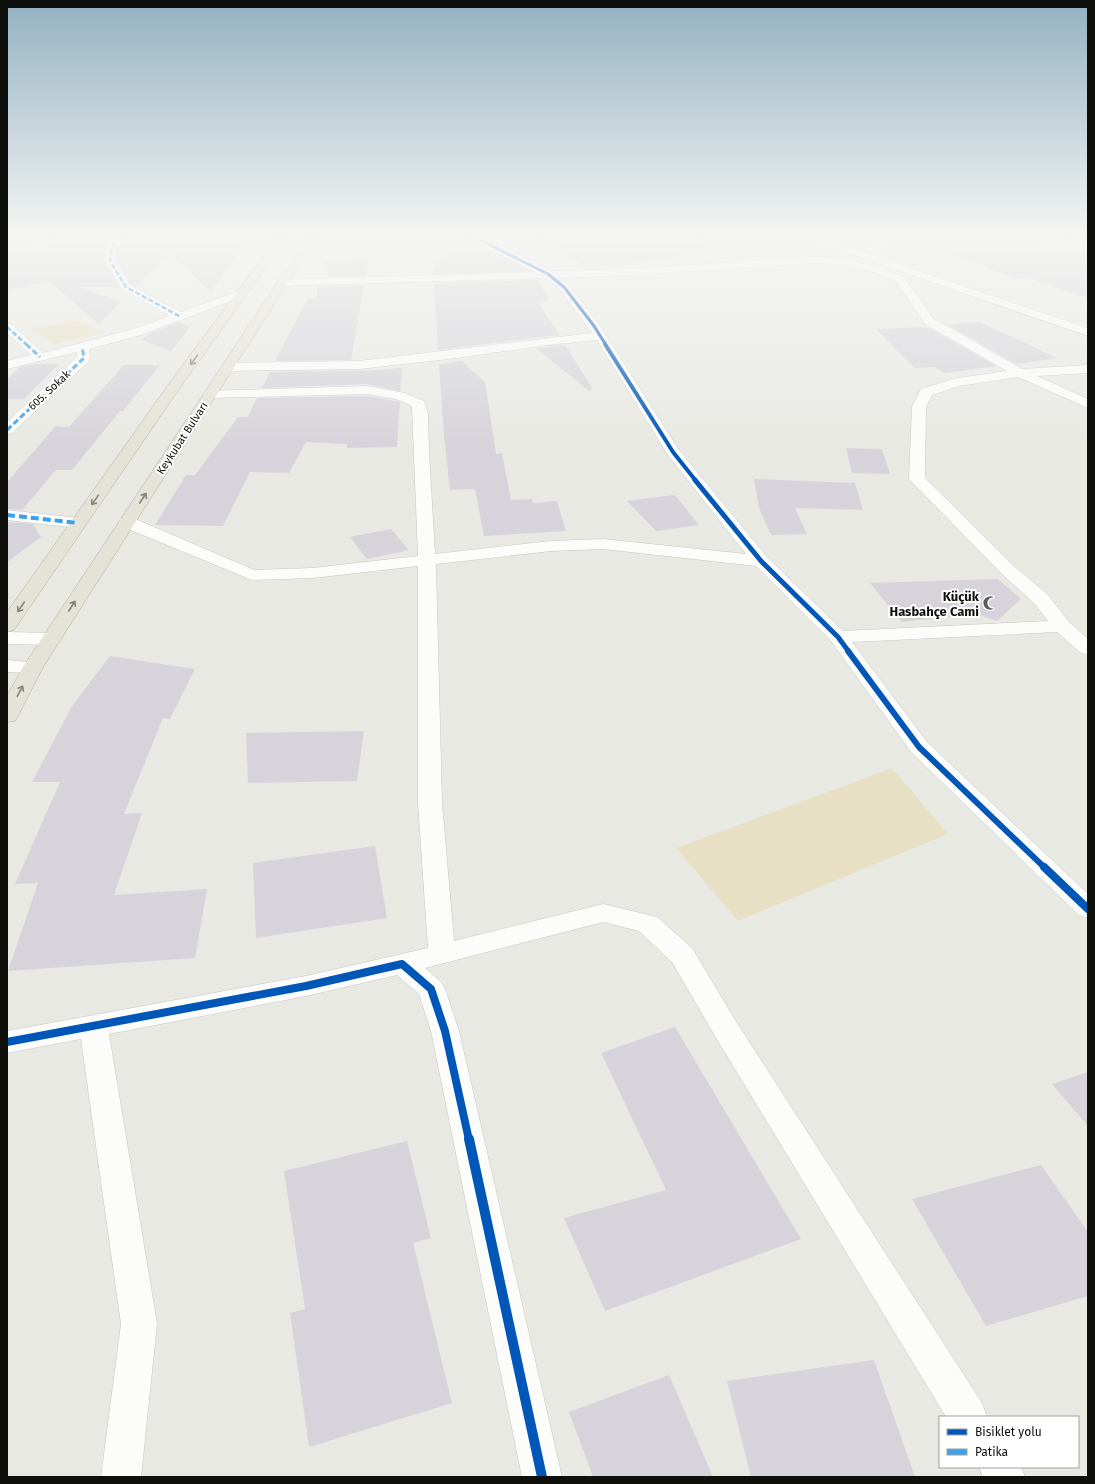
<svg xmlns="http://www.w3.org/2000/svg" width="1095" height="1484" font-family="'Fira Sans',sans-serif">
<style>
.green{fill:#e8e0c4}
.building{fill:#d6d4da}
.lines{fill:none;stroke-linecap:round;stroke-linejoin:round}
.street-casing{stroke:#c6c6c2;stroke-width:1}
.highway-casing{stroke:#afac9f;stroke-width:1}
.street{fill:#fcfcfb;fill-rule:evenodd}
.highway{fill:#e5e2d7;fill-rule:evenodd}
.quiet-far2{stroke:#3da1e9;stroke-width:2.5;stroke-dasharray:5 2.5;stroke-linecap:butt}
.quiet-far1{stroke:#3da1e9;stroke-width:3;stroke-dasharray:6 3;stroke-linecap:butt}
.quiet{stroke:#3da1e9;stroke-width:4;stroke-dasharray:8 4;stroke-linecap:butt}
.cycleway-far5-casing{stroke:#fff;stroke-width:4.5}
.cycleway-far4-casing{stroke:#fff;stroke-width:5.5}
.cycleway-far3-casing{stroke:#fff;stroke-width:7}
.cycleway-far2-casing{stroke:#fff;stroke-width:8}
.cycleway-far1-casing{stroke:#fff;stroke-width:10}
.cycleway-casing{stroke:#fff;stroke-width:12}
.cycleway-far5{stroke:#0057b8;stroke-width:3}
.cycleway-far4{stroke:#0057b8;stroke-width:4}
.cycleway-far3{stroke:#0057b8;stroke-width:5}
.cycleway-far2{stroke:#0057b8;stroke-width:6}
.cycleway-far1{stroke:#0057b8;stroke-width:8}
.cycleway{stroke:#0057b8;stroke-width:10}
.oneway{stroke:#85837c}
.labels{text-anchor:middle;stroke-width:4;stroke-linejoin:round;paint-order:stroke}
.far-street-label{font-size:11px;fill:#0f0f0c;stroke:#fff}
.poi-label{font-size:13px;font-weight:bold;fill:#0f0f0c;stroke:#fff;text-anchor:end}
</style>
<rect width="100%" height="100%" fill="#e9e9e4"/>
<g class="green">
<path d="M77,320L105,333L54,344L30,329Z"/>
<path d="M892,768L948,834L738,921L676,848Z"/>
</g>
<g class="building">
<path d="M52,237H112L106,247L104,261L119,287H79L121,302L99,324L50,282L7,290V251L46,245Z"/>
<path d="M125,237H250L211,292L170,253L136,287L131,284L117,261L118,248Z"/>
<path d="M536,237H703L704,253L589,268Z"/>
<path d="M1057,243L1073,248L1088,256V298L1028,278L1018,279L948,253L1040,247Z"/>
<path d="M487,250L529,271L433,274L438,257Z"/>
<path d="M369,259L366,276L328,277L326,261Z"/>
<path d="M537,280L549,301L538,302L559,335L438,350L434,283Z"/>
<path d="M364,285L351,360L275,361L308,298H317V287Z"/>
<path d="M179,322L190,327L171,351L142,340L148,334Z"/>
<path d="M980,322L1057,358L1016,364L948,325Z"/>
<path d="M927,327L996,366L945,373L934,367L915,368L876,329Z"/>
<path d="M565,345L592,388L589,391L536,348Z"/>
<path d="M462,361L485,382L496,454L502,453L511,500L532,499L533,503L557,501L566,531L484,536L475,489L450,490L444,436L439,364Z"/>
<path d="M35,364H59L24,399H7V379L20,367Z"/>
<path d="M124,365H160L123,411H120L72,470H56L23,509L24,510L7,509V482L56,426L69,427Z"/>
<path d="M402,368L400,391L367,384L262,388L270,372L381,370Z"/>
<path d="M367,396L400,402L397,447L347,448V444L306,442L289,473L250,472L223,526L155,525L186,475H195L238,417H248L257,398Z"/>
<path d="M846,448L882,449L890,474L852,473Z"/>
<path d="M754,479L855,483L863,510L795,508L807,534L771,535L759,508Z"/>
<path d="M675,495L699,525L656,531L627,501Z"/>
<path d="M7,522L33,524L41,537L7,562Z"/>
<path d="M391,529L409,550L367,559L350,537Z"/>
<path d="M998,579L1021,599L997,621L976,614L902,622L870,583Z"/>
<path d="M110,656L195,669L170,719L163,718L124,814L142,813L114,895L207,889L195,958L8,971L38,883L15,884L60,782H32L72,706Z"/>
<path d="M364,731L357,781L248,783L246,733Z"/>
<path d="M375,846L387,918L256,938L253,863Z"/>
<path d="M675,1027L801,1239L605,1311L564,1218L666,1190L601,1053Z"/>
<path d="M1088,1072V1126L1052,1084Z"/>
<path d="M407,1141L431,1238L413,1243L452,1403L309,1447L290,1313L305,1309L284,1171Z"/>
<path d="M1041,1165L1088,1232V1296L986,1326L912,1199Z"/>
<path d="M874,1360L915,1477H751L727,1381Z"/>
<path d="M669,1375L713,1477H593L569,1412Z"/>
</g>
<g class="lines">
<defs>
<g id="street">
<path d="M114,237H124L117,247L115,261L130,285L181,312L239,291H247L249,293L247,295L141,335L89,349L90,358L89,361L12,433L7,434V422L77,357V352L7,369V361L31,355L7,333V323L11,324L43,353L133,329L170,316L122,289L105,261L107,247Z"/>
<path d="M469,237L485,239L525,237L520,240L495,243L551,271L632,269L812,257L838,258L881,268L904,277L933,318L1022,369L1088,365V373L1037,376L1088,399V408L1018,377L959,386L932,395L926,407L925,478L1016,568L1048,595L1069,622L1088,639V655L1081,653L1057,632L852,642L927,742L1088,894V918L1079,915L911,752L831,641L756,566L603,549L551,551L436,564L442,803L454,941L603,904L657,917L692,948L735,1020L982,1403L987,1417H946L715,1036L672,962L639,931L603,922L425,968L441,982L445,989L459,1031L562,1477H522L431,1031L419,994L397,975L306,996L109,1034L157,1324L141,1477H101L121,1324L81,1039L7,1053V1031L306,976L428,948L418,803V566L313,578L252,580L121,526L119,522L121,518L127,517L133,518L254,570L313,568L418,556L412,406L396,399L367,394L210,398L205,397L203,394L205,391L367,386L405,393L424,401L428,414L429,452L435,554L551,541L603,539L746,554L668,455L597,340L547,345L457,358L359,369L228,371L223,370L222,367L223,364L228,363L359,361L592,333L560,289L546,278L282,286L277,283L282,280L535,272L479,244ZM812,263L838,264L874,272L896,281L925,324L1007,371L957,378L921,389L912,407L909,479L1004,576L1034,603L1048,621L843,631L767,557L679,450L598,323L568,285L559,278L632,275Z"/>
<path d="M802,237H818L1088,328V336Z"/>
<path d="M888,237H902L877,251L873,252L868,249Z"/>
<path d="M1046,237C1061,237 1075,239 1088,247V255L1074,247Z"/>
<path d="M7,510L78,518L84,519L86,523L84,527L78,528L7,520Z"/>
<path d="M7,632L51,633L58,635L61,639L58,643L51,645L7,644Z"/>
<path d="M7,660L40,663L43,667L40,671L33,673L7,672Z"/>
<path d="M979,1467H1021L1025,1477H983Z"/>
</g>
<g id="highway">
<path d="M278,237H288L181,386L14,630L7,632V612L171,381Z"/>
<path d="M310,237H320L287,284L61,639L43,667L18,716L15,721L7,722V696L23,667L277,283Z"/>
</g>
</defs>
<use href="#street" class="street-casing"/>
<use href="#highway" class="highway-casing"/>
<use href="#street" class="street"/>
<use href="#highway" class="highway"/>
<g class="quiet-far2">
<path d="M119,237L112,247L110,261L126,287L181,317"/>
<path d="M7,327L27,345"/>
</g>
<g class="quiet-far1">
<path d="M26,344L40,357"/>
<path d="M7,430L84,358L82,347"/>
</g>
<path class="quiet" d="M7,515L78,523"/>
<defs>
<path id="cycleway-far5" d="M474,237L548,274L564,287L594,326L606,345"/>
<path id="cycleway-far4" d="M605,344L673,452L696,481"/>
<path id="cycleway-far3" d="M695,480L761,561L838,637L849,652"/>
<path id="cycleway-far2" d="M848,651L919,747L1045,868"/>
<g id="cycleway-far1">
<path d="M1044,867L1088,909"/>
<path d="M7,1042L306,986L402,964L431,989L445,1031L469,1140"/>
</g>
<path id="cycleway" d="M469,1139L542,1477"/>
</defs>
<use href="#cycleway-far5" class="cycleway-far5-casing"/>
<use href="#cycleway-far4" class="cycleway-far4-casing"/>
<use href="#cycleway-far3" class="cycleway-far3-casing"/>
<use href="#cycleway-far2" class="cycleway-far2-casing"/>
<use href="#cycleway-far1" class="cycleway-far1-casing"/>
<use href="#cycleway" class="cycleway-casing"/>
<use href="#cycleway-far5" class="cycleway-far5"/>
<use href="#cycleway-far4" class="cycleway-far4"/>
<use href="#cycleway-far3" class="cycleway-far3"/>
<use href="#cycleway-far2" class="cycleway-far2"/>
<use href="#cycleway-far1" class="cycleway-far1"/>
<use href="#cycleway" class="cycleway"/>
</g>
<defs><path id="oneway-shaft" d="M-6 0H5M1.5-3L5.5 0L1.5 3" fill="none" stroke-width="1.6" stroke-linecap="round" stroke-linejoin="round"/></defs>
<g class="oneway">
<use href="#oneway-shaft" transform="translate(194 360) rotate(126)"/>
<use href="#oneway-shaft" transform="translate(143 498) rotate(-57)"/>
<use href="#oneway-shaft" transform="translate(95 500) rotate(125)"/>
<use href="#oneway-shaft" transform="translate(72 606) rotate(-57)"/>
<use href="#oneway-shaft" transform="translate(21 607) rotate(124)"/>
<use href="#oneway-shaft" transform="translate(20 691) rotate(-62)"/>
</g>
<linearGradient id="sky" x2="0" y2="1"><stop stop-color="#93b1c2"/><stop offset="0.53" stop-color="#f5f5f3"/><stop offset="1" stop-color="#f5f5f3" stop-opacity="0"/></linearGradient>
<rect width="1095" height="445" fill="url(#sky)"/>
<defs>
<symbol id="mosque-bare" viewBox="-9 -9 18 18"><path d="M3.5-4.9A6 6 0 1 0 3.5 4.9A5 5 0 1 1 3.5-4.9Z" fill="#5b5b58" stroke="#fff" stroke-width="2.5" paint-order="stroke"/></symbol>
</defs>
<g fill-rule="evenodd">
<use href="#mosque-bare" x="980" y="593" width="20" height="20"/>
</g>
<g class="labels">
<g class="far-street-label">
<text transform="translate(49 390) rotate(-43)" y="4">605. Sokak</text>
<text transform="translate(182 438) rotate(-57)" y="4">Keykubat Bulvarı</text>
</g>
<g class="poi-label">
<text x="979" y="601">Küçük<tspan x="979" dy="15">Hasbahçe Cami</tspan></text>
</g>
</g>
<rect width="1095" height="1484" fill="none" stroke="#0f0f0c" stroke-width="16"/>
<rect x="939" y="1416" width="140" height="52" fill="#ffffff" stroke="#9f9f9e"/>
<rect x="947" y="1429" width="20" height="6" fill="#0057b8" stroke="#9f9f9e"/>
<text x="975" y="1436" font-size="12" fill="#0f0f0c">Bisiklet yolu</text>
<rect x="947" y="1449" width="20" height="6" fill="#3da1e9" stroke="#9f9f9e"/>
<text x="975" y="1456" font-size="12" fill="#0f0f0c">Patika</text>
</svg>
